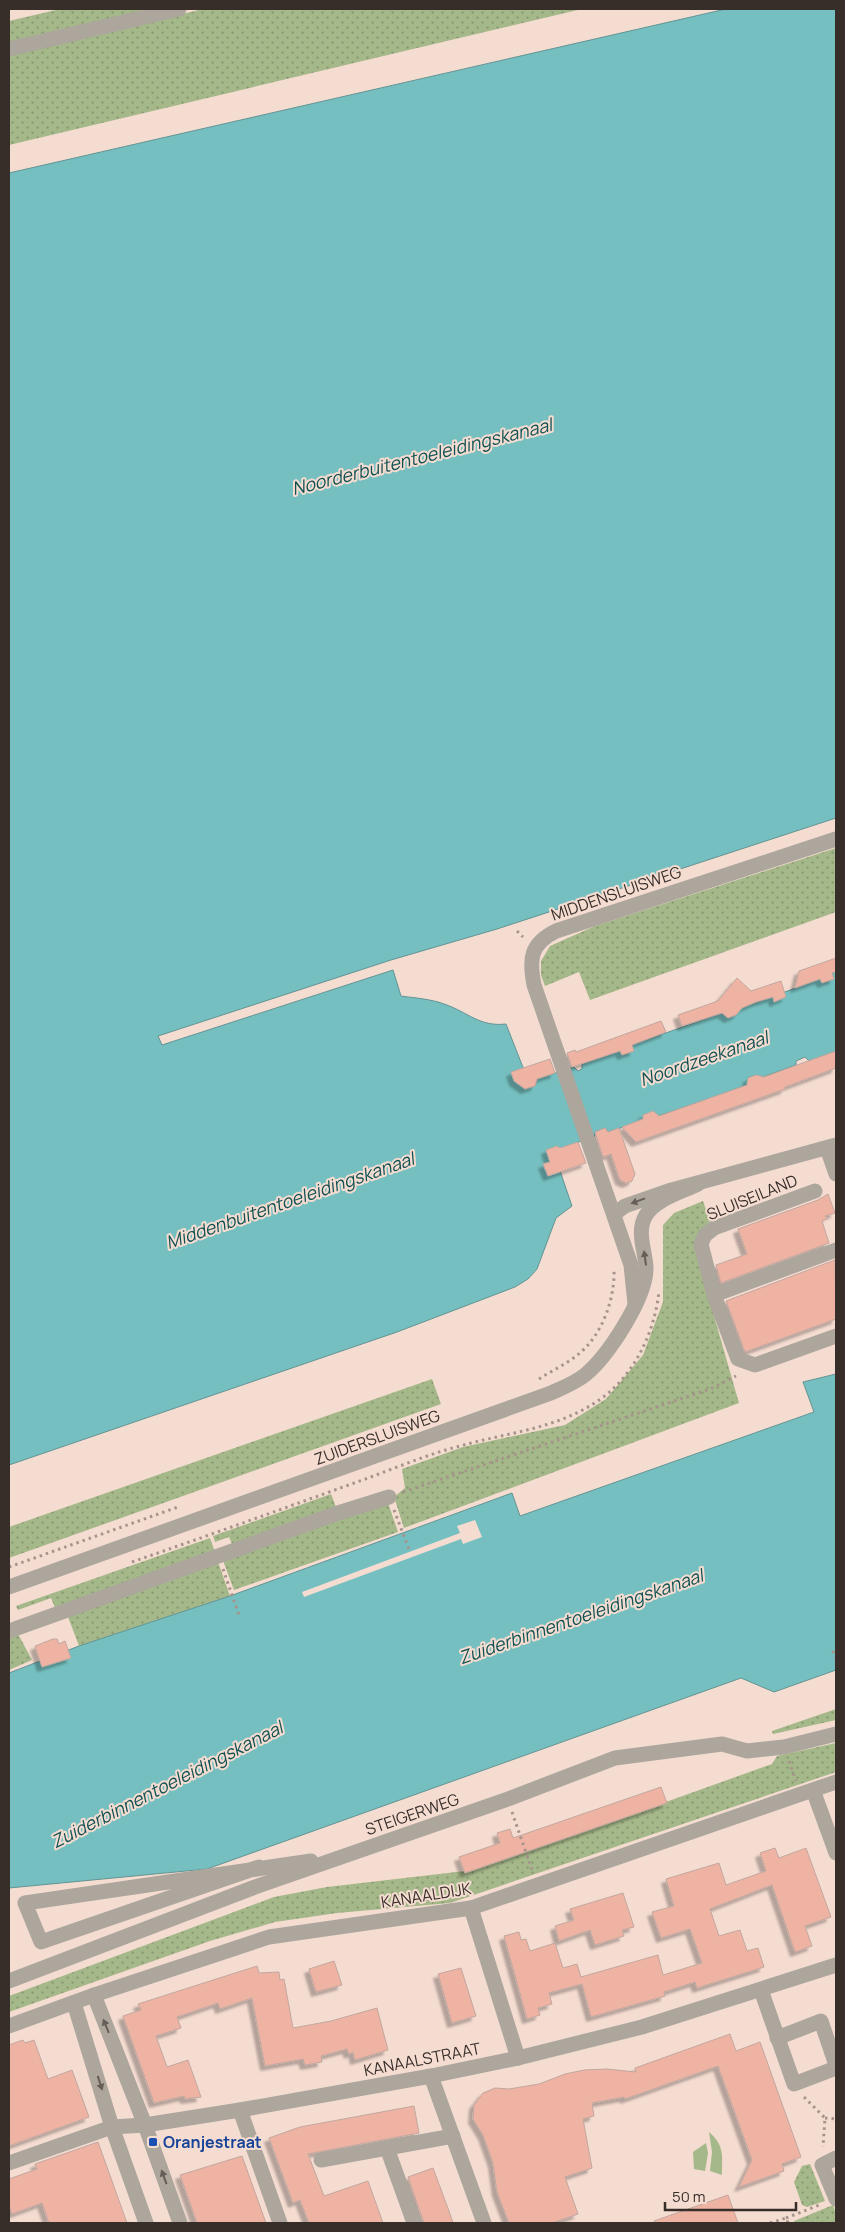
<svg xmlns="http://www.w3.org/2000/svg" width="845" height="2232" font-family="Manrope,sans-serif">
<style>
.grass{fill:url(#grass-dots)}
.green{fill:#a5b889}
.water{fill:#75bfc0;stroke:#629493}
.pier{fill:#f5dcd1}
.building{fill:#efb3a3;stroke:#c1a79f;filter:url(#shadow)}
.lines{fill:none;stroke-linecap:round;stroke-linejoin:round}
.path{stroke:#a6948c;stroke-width:3;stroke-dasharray:2.5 4;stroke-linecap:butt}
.minor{stroke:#aca69d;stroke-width:15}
.oneway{fill:#665e58}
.transit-dot{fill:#1a4fb4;stroke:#f5dcd1;stroke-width:2}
.labels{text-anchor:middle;stroke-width:4;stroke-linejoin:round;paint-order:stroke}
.street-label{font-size:16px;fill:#372e2a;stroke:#f5dcd1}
.transit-label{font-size:16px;font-weight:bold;fill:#164399;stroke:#f5dcd1;text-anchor:start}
.water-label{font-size:18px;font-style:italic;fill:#105153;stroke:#f5dcd1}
</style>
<defs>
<pattern id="grass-dots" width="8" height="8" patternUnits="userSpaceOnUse" patternTransform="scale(1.25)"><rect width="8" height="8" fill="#a5b889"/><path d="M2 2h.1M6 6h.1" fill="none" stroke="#879670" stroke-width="1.8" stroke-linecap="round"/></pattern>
<filter id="shadow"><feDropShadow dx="-4.5" dy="4.5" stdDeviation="1" flood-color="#0004"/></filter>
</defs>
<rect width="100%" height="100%" fill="#f5dcd1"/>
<g class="grass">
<path d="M60,9H153L9,44V21Z"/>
<path d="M203,9H582L9,145V55Z"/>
<path d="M836,848V912L590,1000L579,972L545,986L541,975V961L550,946L595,926Z"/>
<path d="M703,1201L710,1221L697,1235L696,1253L739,1403L404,1528L394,1497L405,1488L402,1469L463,1447L565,1425L606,1399L643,1355L663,1302V1225L674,1213Z"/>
<path d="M432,1379L441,1404L9,1558V1527Z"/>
<path d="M331,1494L336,1507L232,1544L229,1537L215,1542L213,1536Z"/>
<path d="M387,1500L398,1532L234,1590L222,1558Z"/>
<path d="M210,1538L215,1552L55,1608L51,1598L18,1610L16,1606Z"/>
<path d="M217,1559L230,1596L79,1646L67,1614Z"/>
<path d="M17,1632L32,1660L9,1670V1635Z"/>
<path d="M836,1709V1720L773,1734L772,1731Z"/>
<path d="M836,1743V1772L450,1903L337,1913L275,1922L210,1941L9,2012V1996L274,1897L327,1887L465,1871L498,1862L772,1764L777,1756Z"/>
<path d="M810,2164L825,2201L807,2207L802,2205L794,2182L802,2166Z"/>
<path d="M833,2205L836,2214V2223H795L794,2221Z"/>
</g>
<g class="green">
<path d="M709,2132C725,2146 722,2156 722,2175L710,2171L712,2152Z"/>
<path d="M706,2143L708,2153L705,2171L694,2169L693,2152Z"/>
</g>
<g class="water">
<path d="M726,9H836V818L497,929L391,960L158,1036L162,1045L393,970L401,996C415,998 431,999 444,1004C468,1012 479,1027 506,1024L524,1070L518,1073L525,1089L535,1086L537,1079L574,1067L578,1071L582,1069V1064L620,1051L624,1055L631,1052L632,1045L722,1013L728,1018L736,1015V1010L820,979L824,983L831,980L832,973L836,972V1051L809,1061L805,1057L796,1061V1065L760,1078L756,1075L748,1078L749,1084C702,1102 655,1117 608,1132L605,1128L595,1132V1136L559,1149L547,1150L553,1170L559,1168L572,1206L556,1218L537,1269L528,1279L515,1287L397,1332L9,1465V173Z"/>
<path d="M836,1374V1670L774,1692L741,1678L207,1869L9,1888V1673L79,1646L230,1596L512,1493L520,1516L814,1412L803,1382Z"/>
</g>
<path class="pier" d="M475,1520L482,1537L463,1544L461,1539L304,1597L302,1592L460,1533L457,1526Z"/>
<g class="building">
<path d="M836,958V972L832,973L834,979L822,983L820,979L795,988L799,971Z"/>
<path d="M737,978L751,991L781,981L786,997L774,1002L773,997L756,1002L742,1008L736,1015L728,1018L722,1013L682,1026L678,1015L718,1001Z"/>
<path d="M661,1021L666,1032L632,1045L634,1051L622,1055L620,1051L572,1067L567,1053L575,1050L576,1052Z"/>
<path d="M836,1051V1068L785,1087V1089L636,1142L622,1127L643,1119V1115L653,1111L659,1116L747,1085L748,1078L756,1075L764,1077Z"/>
<path d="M550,1059L555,1073L537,1079L535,1086L525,1089L514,1081L511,1072Z"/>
<path d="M605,1128L608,1132L619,1128L635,1174L632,1181L626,1183L620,1180L611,1154L603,1157L595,1132Z"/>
<path d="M578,1142L586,1163L548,1176L543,1164L550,1162L546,1150L557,1146L560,1148Z"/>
<path d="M828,1194L835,1213L825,1216L827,1219L822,1221L829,1243L721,1283L716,1265L747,1254L738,1229L818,1200Z"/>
<path d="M835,1260L836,1319L745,1352L726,1301Z"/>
<path d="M53,1639H57L59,1644L65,1641L71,1658L42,1667L35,1646Z"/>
<path d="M661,1787L667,1803L465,1873L459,1857L500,1843L497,1833L510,1829L513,1838Z"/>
<path d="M775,1848L779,1858L806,1848L831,1917L805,1926L812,1946L795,1952L772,1885L710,1909L719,1936L740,1930L747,1951L758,1948L764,1967L697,1988L695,1982L664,1992L665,1996L591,2017L582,1984L549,1993L552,2004L538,2008L540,2015L527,2019L504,1936L519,1932L521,1940L526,1939L530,1951L555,1943L563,1968L577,1964L581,1977L658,1955L663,1975L702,1963L690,1929L661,1938L652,1912L674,1906L666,1879L719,1863L726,1885L766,1871L760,1853Z"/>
<path d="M623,1893L634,1927L622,1930L624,1936L595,1945L590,1930L559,1941L555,1926L574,1920L570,1909Z"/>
<path d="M334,1961L342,1985L316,1992L309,1969Z"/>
<path d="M257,1966L259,1973L279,1972L280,1980L284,1979L293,2028L331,2021L377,2008L388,2050L355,2060L353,2052L349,2054L347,2049L321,2056L322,2062L305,2065L303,2059L265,2066L252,1998L220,2009L218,2003L177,2017L181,2028L156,2036L167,2067L188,2060L201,2097L185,2099L184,2096L154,2103L123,2016L141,2010L138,2004Z"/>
<path d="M461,1968L476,2016L452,2023L438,1974Z"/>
<path d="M730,2034L736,2051L760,2042L801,2157L782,2164L784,2171L739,2187L752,2160L718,2066L625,2099L624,2097L592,2103L594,2116L583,2119L592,2168L565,2177L578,2214L552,2223H509L497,2192L493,2163L483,2135L473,2119L474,2105L483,2093L495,2088L509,2089L539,2084L565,2074L584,2070L607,2069L636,2072L635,2068Z"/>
<path d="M23,2040L25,2043L34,2040L48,2079L72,2070L89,2117L9,2146V2045Z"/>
<path d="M414,2106L419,2133L308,2154L324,2196L368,2181L383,2223H309L300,2200L293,2203L269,2138L300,2127Z"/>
<path d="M98,2142L127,2223H49L42,2203L12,2214L9,2205V2179L37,2169L35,2164Z"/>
<path d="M242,2156L266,2223H197L180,2175Z"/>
<path d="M433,2168L449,2211L453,2223H424L408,2177Z"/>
<path d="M728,2195L738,2223H655L654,2221Z"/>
</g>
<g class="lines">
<g class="path">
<path d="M517,931L523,937"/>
<path d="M539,1379C551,1371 565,1365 576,1356C601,1338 615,1300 614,1270"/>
<path d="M403,1492L710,1389L736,1376"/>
<path d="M394,1510L410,1552"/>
<path d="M132,1562C207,1536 282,1509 357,1482C391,1470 425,1455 460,1446C509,1432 559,1429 602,1398C635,1374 655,1331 659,1291"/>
<path d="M9,1567L178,1507"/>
<path d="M223,1569L240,1618"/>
<path d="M833,1651L836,1659"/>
<path d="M789,1761L796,1781"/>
<path d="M512,1812L532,1870"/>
<path d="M804,2097L825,2118L823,2147"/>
<path d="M825,2118L836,2119"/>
<path d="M786,2218L822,2204"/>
<path d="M770,2223L786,2218L788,2223"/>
</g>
<g class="minor">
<path d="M9,49L179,9"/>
<path d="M827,1148L836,1174"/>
<path d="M815,1191L714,1228L705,1235L701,1244L714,1295L738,1359L755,1365L836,1336"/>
<path d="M614,1214L625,1206L668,1191L836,1145"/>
<path d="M714,1295L836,1250"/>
<path d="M635,1304L631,1265L534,985C529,959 530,944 556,931L836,839"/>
<path d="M9,1587L551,1393C562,1388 575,1383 585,1375C608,1356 647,1297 646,1267C645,1250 636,1231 646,1215C656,1199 682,1192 698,1184"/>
<path d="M9,1631L338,1513L389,1497"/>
<path d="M813,1790L836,1853"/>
<path d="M259,1867L41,1942L25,1903L311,1861"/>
<path d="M471,1908L518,2058"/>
<path d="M9,1981L255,1887L508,1799L615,1758L722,1744L747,1751L784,1747L836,1734"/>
<path d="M761,1990L794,2084L836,2068"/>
<path d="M94,1995L145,2125L180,2223"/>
<path d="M74,2003L112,2127L146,2223"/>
<path d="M9,2026L94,1995L269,1937L471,1908L836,1782"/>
<path d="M777,2038L821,2021L836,2065"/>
<path d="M431,2076L484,2223"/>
<path d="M240,2110L280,2223"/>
<path d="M387,2148L414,2223"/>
<path d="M836,2158L822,2165L836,2199"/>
<path d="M321,2160L453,2136"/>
<path d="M9,2163L112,2127L145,2125L240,2110L431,2076L518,2058L642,2027L836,1965"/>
</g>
</g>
<defs><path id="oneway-solid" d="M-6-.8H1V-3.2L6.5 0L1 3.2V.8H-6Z" transform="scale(1.25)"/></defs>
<g class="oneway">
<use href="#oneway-solid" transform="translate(638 1201) rotate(160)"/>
<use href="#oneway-solid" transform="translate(645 1258) rotate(-98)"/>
<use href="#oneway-solid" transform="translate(106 2026) rotate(-112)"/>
<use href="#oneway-solid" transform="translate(100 2083) rotate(72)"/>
<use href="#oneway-solid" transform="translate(164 2177) rotate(-110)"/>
</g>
<rect class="transit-dot" x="148" y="2137" width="10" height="10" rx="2.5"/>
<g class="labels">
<g class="street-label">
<text transform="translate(616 893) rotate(-19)" y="6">MIDDENSLUISWEG</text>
<text transform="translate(752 1197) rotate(-22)" y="6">SLUISEILAND</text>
<text transform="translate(377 1437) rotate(-20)" y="6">ZUIDERSLUISWEG</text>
<text transform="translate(412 1814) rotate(-19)" y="6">STEIGERWEG</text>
<text transform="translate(426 1895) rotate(-9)" y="6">KANAALDIJK</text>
<text transform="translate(422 2059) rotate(-11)" y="6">KANAALSTRAAT</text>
</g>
<g class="transit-label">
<text x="163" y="2148">Oranjestraat</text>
</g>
<g class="water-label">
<text transform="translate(422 457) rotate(-14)" y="6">Noorderbuitentoeleidingskanaal</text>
<text transform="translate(704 1059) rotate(-19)" y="6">Noordzeekanaal</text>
<text transform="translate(290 1201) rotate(-19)" y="6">Middenbuitentoeleidingskanaal</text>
<text transform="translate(581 1617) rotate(-19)" y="6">Zuiderbinnentoeleidingskanaal</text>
<text transform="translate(167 1785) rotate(-27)" y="6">Zuiderbinnentoeleidingskanaal</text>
</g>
</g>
<rect width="845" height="2232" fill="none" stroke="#372e2a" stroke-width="20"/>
<path d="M665 2202v8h131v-8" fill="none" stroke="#372e2a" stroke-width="2.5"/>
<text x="672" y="2202" font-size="15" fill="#372e2a" stroke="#f5dcd1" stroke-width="4" paint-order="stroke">50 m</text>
</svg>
